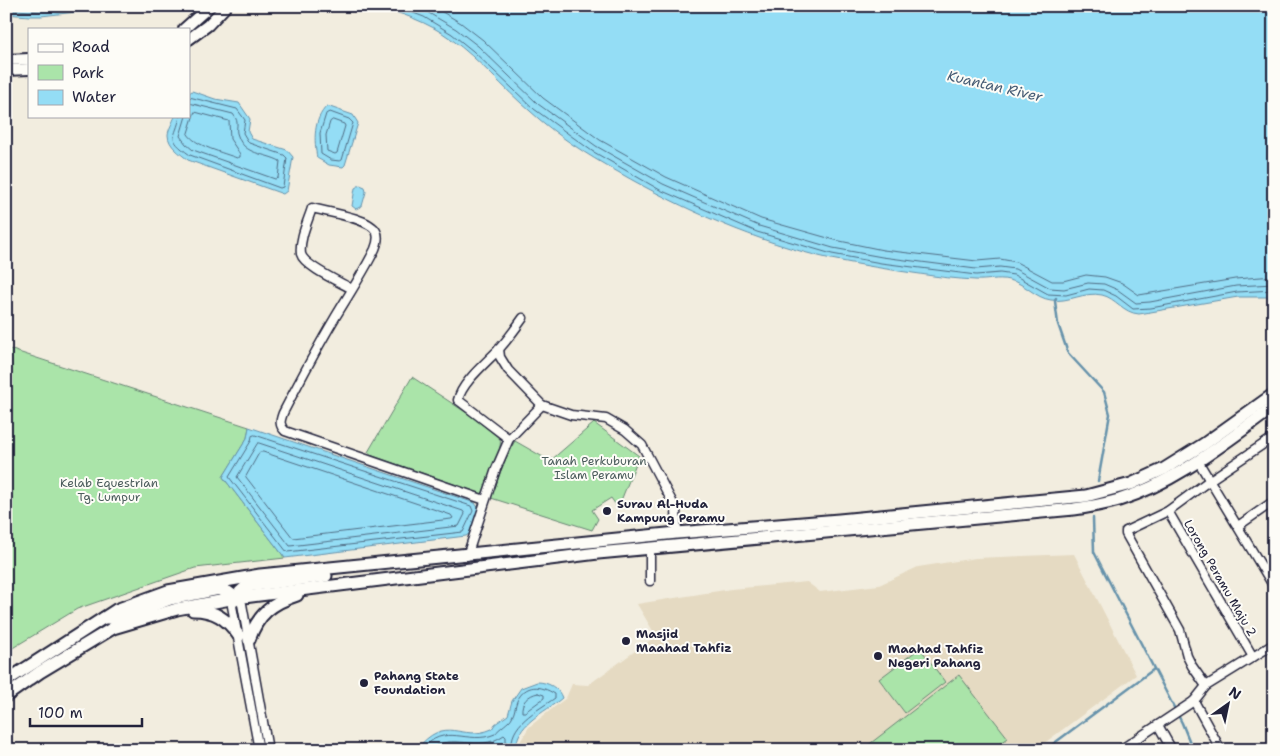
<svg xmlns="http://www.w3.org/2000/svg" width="1280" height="756" font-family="'Shantell Sans',sans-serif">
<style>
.built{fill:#e5dac2}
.green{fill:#aae4a9;stroke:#668372}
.water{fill:#94ddf5;stroke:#6692ab}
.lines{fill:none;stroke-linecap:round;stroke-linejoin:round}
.shore{stroke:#506d85;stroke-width:1}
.stream{stroke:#6692ab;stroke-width:2.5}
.minor-casing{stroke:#22223b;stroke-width:11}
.major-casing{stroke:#22223b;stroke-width:14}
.highway-casing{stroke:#22223b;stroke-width:15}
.minor{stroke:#fdfcf7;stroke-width:8}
.major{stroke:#fdfcf7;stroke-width:10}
.highway{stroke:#fdfcf7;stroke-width:11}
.poi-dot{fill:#22223b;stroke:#fdfcf7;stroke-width:2}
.labels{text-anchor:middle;stroke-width:4;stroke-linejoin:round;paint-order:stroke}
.park-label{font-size:12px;fill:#4b5c5c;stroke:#fdfcf7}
.poi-label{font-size:12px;font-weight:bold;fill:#22223b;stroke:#fdfcf7;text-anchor:start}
.street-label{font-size:12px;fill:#22223b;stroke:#fdfcf7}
.water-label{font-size:14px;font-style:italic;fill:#445a73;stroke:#fdfcf7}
</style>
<rect width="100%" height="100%" fill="#f2eddf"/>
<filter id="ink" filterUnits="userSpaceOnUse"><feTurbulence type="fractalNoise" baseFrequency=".02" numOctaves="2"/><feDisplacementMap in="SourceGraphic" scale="10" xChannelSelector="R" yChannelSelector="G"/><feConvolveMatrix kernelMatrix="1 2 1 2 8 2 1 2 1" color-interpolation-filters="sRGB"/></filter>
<g filter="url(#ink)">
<path class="built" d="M1074,554L1136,675L1035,750H521L520,742L529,727L566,698L572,684L588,685L656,636L637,604L731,589L807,582L820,592L879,585L918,567L976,558Z"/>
<g class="green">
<path d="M6,348L249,427L247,438L223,477L285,558L195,568L77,609L6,652Z"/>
<path d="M412,377L473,417L500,439C503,451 487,482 482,494L373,456L368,452Z"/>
<path d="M594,423L639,456L618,508L611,498L592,510L598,519L592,530L491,498L507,454L515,441L550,461Z"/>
<path d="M920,648L945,682L905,713L879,679Z"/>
<path d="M959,675L1008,738L992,750H871L867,746Z"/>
</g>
<g class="water">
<path d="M6,6H128L41,16H29L6,14Z"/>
<path d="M372,6H1274V295L1267,297H1238L1139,314C1123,313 1116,298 1102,295C1084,291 1069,303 1051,300C1035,298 1025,283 1009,280C998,277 987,281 975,280C957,279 938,277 920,274C890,270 861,265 831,259C757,242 684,210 618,172C587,155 556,135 530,111C503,88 480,60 451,39C428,22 400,12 372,6Z"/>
<path d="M192,91L215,99L239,103L250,119L248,132L252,139L287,150L293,157L287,191L283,194L188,160C181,154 168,146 168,135C168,130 173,122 175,116H189V93Z"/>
<path d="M327,106L353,115L358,123L345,165L343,167L329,165L317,158C314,140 313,120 327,106Z"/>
<path d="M360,185L365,187L366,192L362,206L356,209L352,206L355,188Z"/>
<path d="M249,427L475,503L479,509L469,534L466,536L285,558L223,477L247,438Z"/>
<path d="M537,682C548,682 559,688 562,698C546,712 513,725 517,750H416C447,712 460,743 492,729L495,724L508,715L512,701L521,688Z"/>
</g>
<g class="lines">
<g class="shore">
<path d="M395,6L424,17L452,34L473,51L534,109L592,151L660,190L757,232L832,254L881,263L976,275L1000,273L1014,275L1048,294L1066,295L1089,289L1103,290L1116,296L1133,309L1151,308L1237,292L1274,290"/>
<path d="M413,6L427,12L456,29L478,46L538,104L596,146L663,184L759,226L833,248L882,257L976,269L1000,267L1015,269L1050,288L1064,289L1088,283L1104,284L1118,290L1136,303L1150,302L1236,286L1274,284"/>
<path d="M432,6L461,23L483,40L543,98L600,140L666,177L761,219L835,240L883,250L977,261L1000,259L1016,262L1052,281H1063L1086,275L1105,277L1122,283L1139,295L1235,279L1274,276"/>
<path d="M6,9L29,11L83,6"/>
<path d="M195,112L229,121L230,139L240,154V157L237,158C224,153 195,146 188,134Z"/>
<path d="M330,112L349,119L353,123L342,160L340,161L331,160L321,154L320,133L326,114Z"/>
<path d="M180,116C176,139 165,137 190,155L280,188L283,187L287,158L284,155L249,143L243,133L245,120L237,109L189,97"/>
<path d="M186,116L180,136L186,144L193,150L275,179L278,178L280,161C265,153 244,155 238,136C234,127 241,124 233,114L189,103"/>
<path d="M333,120L344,124L345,126L337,153L335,154L327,151L326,135L330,122Z"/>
<path d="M255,435L471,506L473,511L463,532L287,552L229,477L251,441L252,436Z"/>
<path d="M259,443L463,511L465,514L459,526L290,546L237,477L257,444Z"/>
<path d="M260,452H263L451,515L453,518L451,519L293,538L246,477Z"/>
<path d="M538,693L544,695V698L525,712H522C521,702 528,695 538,693Z"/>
<path d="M422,750C444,721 468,746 495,734C499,728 510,722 512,717C515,712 515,706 517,701C526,683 540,685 555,694V698C537,711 508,724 512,750"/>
<path d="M430,750C453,730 476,755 504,735L506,737V750"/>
</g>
<g class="stream">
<path d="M1056,298L1055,301L1058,324L1068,353L1104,392L1110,414L1098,481"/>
<path d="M1093,518L1094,552L1182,723L1193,750"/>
<path d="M1045,750L1154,669"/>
</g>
<defs>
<g id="minor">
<path d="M352,289C340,282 304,266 301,254C299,239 308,221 312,208C327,212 369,218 376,231C379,236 377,244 375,249C364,272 349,294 336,316C317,348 300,380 283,413C280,421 279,425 285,431L485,500"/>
<path d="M499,349L500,357L508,370L542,405L571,415L606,419L625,430L642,445L676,509L677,533"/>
<path d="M509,439L458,400C462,382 487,362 499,349C508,339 516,328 523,318"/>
<path d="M1198,461L1274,587"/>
<path d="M1168,511L1253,657"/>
<path d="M1238,526L1274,501"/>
<path d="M650,548V581"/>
<path d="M467,556L496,469L509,439L542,405"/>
<path d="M1206,686L1192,666L1187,656L1180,630L1126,534V531L1168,511L1210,480L1274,437"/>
<path d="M1194,701L1221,750"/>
<path d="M1158,725L1172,750"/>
<path d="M259,750L232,606L236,598L242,604L268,750"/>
<path d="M1120,750L1194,701L1206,686L1274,644"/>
</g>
<g id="major">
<path d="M184,29L210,6"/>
<path d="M189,39L208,25L226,6"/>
<path d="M6,60L29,59"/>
<path d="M6,70L29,69"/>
</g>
<g id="highway">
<path d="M236,598L240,592L247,586L326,576"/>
<path d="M193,610C215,610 227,619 239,636"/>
<path d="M104,618H119L170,599L219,589L228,592L236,598"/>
<path d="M249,640C258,614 272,603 297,595"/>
<path d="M6,681L116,610L168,591L260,575L677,533L839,520L1086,496L1131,484L1164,469L1204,444L1274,394"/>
<path d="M6,696L40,672L113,628L177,609L236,598L598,553L1074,509C1089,507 1105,504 1119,500C1177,482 1225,442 1274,407"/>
</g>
</defs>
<use href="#minor" class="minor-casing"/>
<use href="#major" class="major-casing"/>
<use href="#highway" class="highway-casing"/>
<use href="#minor" class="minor"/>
<use href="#major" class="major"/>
<use href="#highway" class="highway"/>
</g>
</g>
<g class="poi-dot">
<circle cx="607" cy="511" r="5"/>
<circle cx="626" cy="641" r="5"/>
<circle cx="878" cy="656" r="5"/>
<circle cx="364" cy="683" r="5"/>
</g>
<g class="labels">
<g class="park-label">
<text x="594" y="465">Tanah Perkuburan<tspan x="594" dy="14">Islam Peramu</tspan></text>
<text x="109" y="487">Kelab Equestrian<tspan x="109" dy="14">Tg. Lumpur</tspan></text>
</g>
<g class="poi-label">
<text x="617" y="508">Surau Al-Huda<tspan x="617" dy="14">Kampung Peramu</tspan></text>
<text x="636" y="638">Masjid<tspan x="636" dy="14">Maahad Tahfiz</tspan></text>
<text x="888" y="653">Maahad Tahfiz<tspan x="888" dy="14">Negeri Pahang</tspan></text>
<text x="374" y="680">Pahang State<tspan x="374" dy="14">Foundation</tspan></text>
</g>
<g class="street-label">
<text transform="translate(1220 578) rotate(60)" y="4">Lorong Peramu Maju 2</text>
</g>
<g class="water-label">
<text transform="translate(995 86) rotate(13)" y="5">Kuantan River</text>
</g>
</g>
<rect width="1280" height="756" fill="none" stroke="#fdfcf7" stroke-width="25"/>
<rect x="12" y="12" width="1255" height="731" fill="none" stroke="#22223b" stroke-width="2" filter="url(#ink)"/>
<rect x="28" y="28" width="162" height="90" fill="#fdfcf7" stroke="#a5a5ac"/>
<rect x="38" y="44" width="25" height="8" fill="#fdfcf7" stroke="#a5a5ac"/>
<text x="72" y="52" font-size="15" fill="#22223b">Road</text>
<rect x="38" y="65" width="25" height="15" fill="#aae4a9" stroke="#a5a5ac"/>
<text x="72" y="78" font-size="15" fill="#22223b">Park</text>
<rect x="38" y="90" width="25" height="15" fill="#94ddf5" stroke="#a5a5ac"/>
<text x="72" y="102" font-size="15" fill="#22223b">Water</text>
<g transform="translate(1228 704) rotate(33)" stroke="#fdfcf7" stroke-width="4" paint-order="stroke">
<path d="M0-4L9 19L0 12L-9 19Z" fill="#22223b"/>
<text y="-8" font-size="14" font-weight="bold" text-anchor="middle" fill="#22223b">N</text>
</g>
<path d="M30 718v8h112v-8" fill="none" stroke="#22223b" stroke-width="2.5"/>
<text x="38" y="718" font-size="15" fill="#22223b" stroke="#fdfcf7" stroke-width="4" paint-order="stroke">100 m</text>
</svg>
